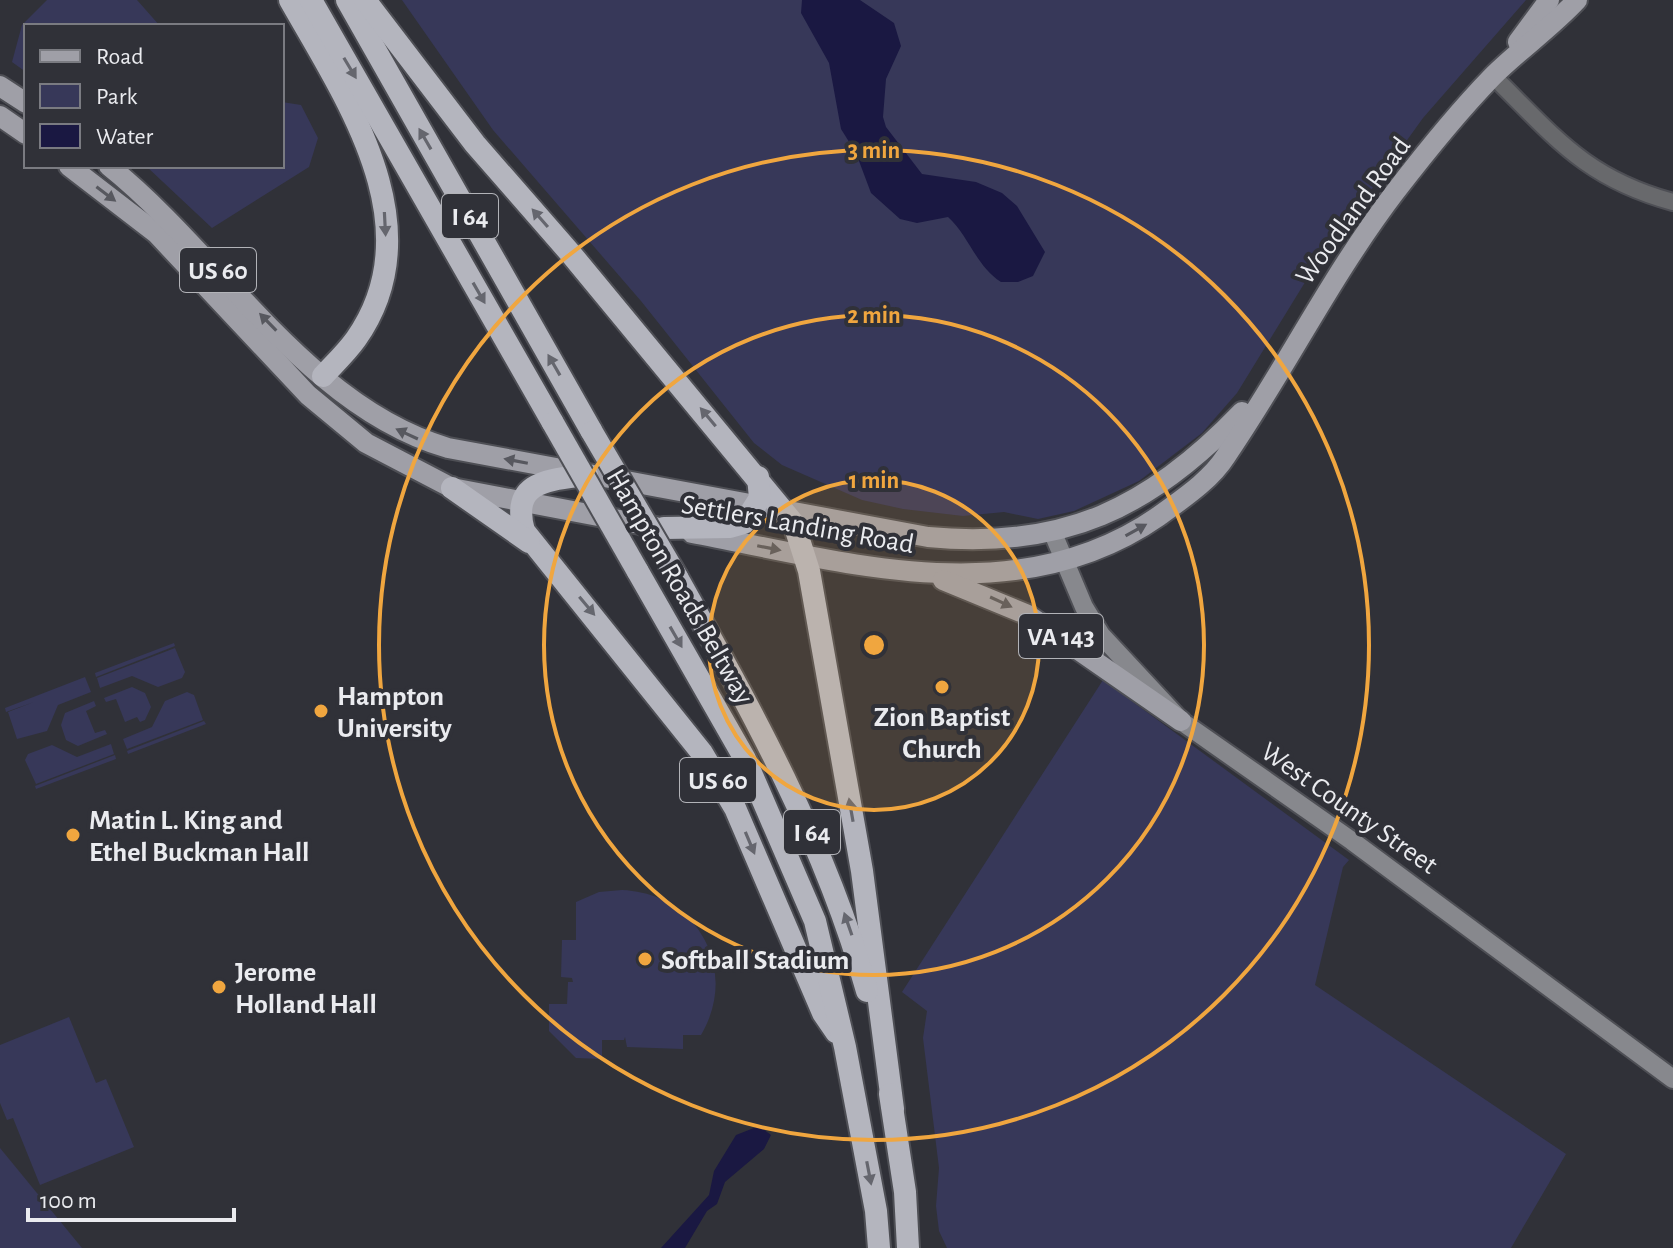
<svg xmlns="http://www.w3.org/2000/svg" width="1673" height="1248" font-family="'Alegreya Sans',sans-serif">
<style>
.green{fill:#373859}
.water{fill:#1a1842}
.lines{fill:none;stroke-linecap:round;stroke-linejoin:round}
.tertiary-casing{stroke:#4e4f55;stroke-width:20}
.secondary-casing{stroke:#4e4f55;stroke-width:22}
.primary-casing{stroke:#4e4f55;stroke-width:24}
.motorway-casing{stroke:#4e4f55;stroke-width:26}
.tertiary{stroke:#68696c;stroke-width:16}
.secondary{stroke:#87888d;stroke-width:18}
.primary{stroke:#9f9fa7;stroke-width:20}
.motorway{stroke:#b4b5be;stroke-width:22}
.motorway-bridge-casing{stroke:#4e4f55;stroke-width:26;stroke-linecap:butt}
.motorway-bridge{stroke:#b4b5be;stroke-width:22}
.oneway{fill:#65666e}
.oneway2{fill:#57585f}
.ring{fill:none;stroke:#f0a63f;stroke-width:4}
.poi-dot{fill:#f0a63f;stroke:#303138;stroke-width:3}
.labels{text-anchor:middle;stroke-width:8;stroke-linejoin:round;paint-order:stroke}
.shield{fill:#303138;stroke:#b2b3b8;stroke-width:2}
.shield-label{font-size:26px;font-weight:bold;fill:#eaebef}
.street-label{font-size:28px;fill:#eaebef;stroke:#303138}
.poi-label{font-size:28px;font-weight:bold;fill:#eaebef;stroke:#303138;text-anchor:start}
.centre{fill:#f0a63f;stroke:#303138;stroke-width:4}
.ring-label{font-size:24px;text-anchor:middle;font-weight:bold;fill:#f0a63f;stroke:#303138;stroke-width:8;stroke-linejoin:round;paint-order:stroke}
</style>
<rect width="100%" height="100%" fill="#303138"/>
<g class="green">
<path d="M47,0H137L160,26H26V72L12,62L22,25Z"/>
<path d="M402,0H1526L1423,118L1307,279L1237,393L1202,433L1139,481L1074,511L1038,519L1004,512L963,516L903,509L862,500L782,465L754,443L641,301L493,130Z"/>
<path d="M282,102L301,105L318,138L309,167L212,228L146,166H282Z"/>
<path d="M174,643L175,646L96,677L95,673Z"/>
<path d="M175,648L185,672L182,678L158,687L132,676L100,688L97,678Z"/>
<path d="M85,677L91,692L58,705L47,731L17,739L8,712L34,702L6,712L5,708Z"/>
<path d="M1103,680L1349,860L1343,867L1315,985L1566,1154L1511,1248H947L939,1231L936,1206L939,1168L923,1038L927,1011L902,992Z"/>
<path d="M132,687L145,693L151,707L145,720L140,722L137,717L125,722L116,699L106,702L104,698Z"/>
<path d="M187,692L194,695L203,720L127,749L123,739L152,727L165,701Z"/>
<path d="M94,701L96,706L86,711L95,733L105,730L107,734L78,746L66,740L61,725L65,713Z"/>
<path d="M204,721L206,724L128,754L127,751Z"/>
<path d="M111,744L114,754L36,784L25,760L28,754L52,745L77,757Z"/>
<path d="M115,755L116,759L36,789L35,786Z"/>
<path d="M622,890C697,893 740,969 701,1035H683V1049L627,1047L625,1037L624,1040H602V1059L576,1058L549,1031V1004H567L568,982H573L572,978L561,977L562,940H576V902L599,892Z"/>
<path d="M69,1017L96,1083L106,1079L134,1147L40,1185L13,1118L7,1120L0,1103V1045Z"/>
<path d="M0,1148L82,1248H0Z"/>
</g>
<g class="water">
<path d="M802,0H860L894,23L901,46L886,79L883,117L886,127L922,174L976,182L1002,193L1017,206L1045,252L1033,276L1018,282H1001C976,266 969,236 948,217L917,223L900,219L871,193L856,153L841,129L829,63L801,13Z"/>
<path d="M759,1126L771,1135L764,1149L725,1182L717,1204L707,1211L685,1248H661L709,1195L714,1171L736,1135Z"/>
</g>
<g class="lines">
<defs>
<path id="tertiary" d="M1493,76C1555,137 1585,178 1673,202"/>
<path id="secondary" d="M1052,531L1084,607L1101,635L1181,721L1352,841L1673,1079"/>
<g id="primary">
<path d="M1518,42L1549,0"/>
<path d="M0,86L26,103"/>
<path d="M0,116L26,134"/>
<path d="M69,166L156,233L308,395L366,443L452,488L656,527"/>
<path d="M109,166C220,255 307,407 448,448L928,537C1064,550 1150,508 1242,412"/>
<path d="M692,533C847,562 1017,615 1159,516C1182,499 1210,481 1226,456C1285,370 1331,276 1395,192C1425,153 1458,112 1492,77C1519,50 1551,28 1577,0"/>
<path d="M943,580L1028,615L1181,721"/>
</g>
<g id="motorway">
<path d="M290,0C346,99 435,227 356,339C346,353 334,364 323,376"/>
<path d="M311,0L553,423"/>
<path d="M347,0L592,432"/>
<path d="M365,0L475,144L571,254L794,524L809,571L862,871L893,1109"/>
<path d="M587,475C550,480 510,480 524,531L702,753L735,808L823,1013L836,1032"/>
<path d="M452,488L529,542"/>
<path d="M664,528L730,527L744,523L760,498L758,477"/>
<path d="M637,570L745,759L815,921L845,1047L876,1211L879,1248"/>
<path d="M677,577C752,711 825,842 867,991"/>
<path d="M890,1094L905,1192L908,1248"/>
</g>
</defs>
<use href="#tertiary" class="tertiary-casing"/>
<use href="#secondary" class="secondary-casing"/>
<use href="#primary" class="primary-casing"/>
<use href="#motorway" class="motorway-casing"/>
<use href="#tertiary" class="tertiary"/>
<use href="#secondary" class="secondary"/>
<use href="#primary" class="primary"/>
<use href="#motorway" class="motorway"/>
<defs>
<g id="motorway-bridge">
<path d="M553,423L637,570"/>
<path d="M592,432L677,577"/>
</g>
</defs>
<use href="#motorway-bridge" class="motorway-bridge-casing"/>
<use href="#motorway-bridge" class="motorway-bridge"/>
</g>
<defs><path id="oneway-solid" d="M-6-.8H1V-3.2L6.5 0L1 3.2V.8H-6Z" transform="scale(2)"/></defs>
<g class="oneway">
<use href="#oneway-solid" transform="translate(350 68) rotate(59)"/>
<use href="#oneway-solid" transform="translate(425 139) rotate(-120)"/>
<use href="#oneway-solid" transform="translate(540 218) rotate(-131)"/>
<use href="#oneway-solid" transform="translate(385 224) rotate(87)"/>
<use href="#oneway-solid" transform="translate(479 293) rotate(60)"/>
<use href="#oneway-solid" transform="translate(554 365) rotate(-120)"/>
<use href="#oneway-solid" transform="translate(708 417) rotate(-130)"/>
<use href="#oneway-solid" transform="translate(587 606) rotate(50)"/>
<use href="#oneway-solid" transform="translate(676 637) rotate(60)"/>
<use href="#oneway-solid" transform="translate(851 810) rotate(-100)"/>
<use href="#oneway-solid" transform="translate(750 843) rotate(67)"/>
<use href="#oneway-solid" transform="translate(848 924) rotate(-109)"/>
<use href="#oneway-solid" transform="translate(869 1173) rotate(79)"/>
</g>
<g class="oneway2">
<use href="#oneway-solid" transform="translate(106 194) rotate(37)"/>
<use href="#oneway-solid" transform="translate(268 322) rotate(-134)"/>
<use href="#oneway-solid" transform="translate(407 434) rotate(-155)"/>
<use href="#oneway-solid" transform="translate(516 461) rotate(-169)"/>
<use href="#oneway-solid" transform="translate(1136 530) rotate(-29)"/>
<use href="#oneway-solid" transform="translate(769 548) rotate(11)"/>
<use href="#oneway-solid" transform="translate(1001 602) rotate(25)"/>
</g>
<circle cx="874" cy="645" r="165" fill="#f0a63f" fill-opacity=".12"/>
<g class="ring">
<circle cx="874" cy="645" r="165"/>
<circle cx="874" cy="645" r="330"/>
<circle cx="874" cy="645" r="495"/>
</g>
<g class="poi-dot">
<circle cx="942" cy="687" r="8"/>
<circle cx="321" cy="711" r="8"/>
<circle cx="73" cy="835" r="8"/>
<circle cx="645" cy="959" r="8"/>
<circle cx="219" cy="987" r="8"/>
</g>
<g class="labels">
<g class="shield">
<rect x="442" y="194" width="56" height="44" rx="6"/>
<rect x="180" y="248" width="76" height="44" rx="6"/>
<rect x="1019" y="614" width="84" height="44" rx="6"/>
<rect x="680" y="758" width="76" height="44" rx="6"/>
<rect x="784" y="810" width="56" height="44" rx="6"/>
</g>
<g class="shield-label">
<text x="470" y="225">I 64</text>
<text x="218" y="279">US 60</text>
<text x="1061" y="645">VA 143</text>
<text x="718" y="789">US 60</text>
<text x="812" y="841">I 64</text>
</g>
<g class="street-label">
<text transform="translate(1352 210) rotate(-54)" y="10">Woodland Road</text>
<text transform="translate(798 523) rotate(10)" y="10">Settlers Landing Road</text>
<text transform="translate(681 586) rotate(60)" y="10">Hampton Roads Beltway</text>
<text transform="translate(1350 807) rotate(35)" y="10">West County Street</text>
</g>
<g class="poi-label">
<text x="337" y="705">Hampton<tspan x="337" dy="32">University</tspan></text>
<text x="942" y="726" text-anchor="middle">Zion Baptist<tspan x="942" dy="32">Church</tspan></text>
<text x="89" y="829">Matin L. King and<tspan x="89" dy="32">Ethel Buckman Hall</tspan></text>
<text x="661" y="969">Softball Stadium</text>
<text x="235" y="981">Jerome<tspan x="235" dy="32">Holland Hall</tspan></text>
</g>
</g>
<circle cx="874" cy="645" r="12" class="centre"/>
<g class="ring-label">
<text x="874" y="158">3 min</text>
<text x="874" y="323">2 min</text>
<text x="874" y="488">1 min</text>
</g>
<rect x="24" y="24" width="260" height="144" fill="#303138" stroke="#7a7b81" stroke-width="2"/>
<rect x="40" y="50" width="40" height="12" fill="#9f9fa7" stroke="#7a7b81" stroke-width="2"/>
<text x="96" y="64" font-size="24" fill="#eaebef">Road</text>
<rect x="40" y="84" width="40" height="24" fill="#373859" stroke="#7a7b81" stroke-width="2"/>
<text x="96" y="104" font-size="24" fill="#eaebef">Park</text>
<rect x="40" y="124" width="40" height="24" fill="#1a1842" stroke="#7a7b81" stroke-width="2"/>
<text x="96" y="144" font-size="24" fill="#eaebef">Water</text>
<path d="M28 1208v12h206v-12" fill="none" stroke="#eaebef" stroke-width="4"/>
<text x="40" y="1208" font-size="24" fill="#eaebef" stroke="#303138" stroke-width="6" paint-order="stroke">100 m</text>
</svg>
